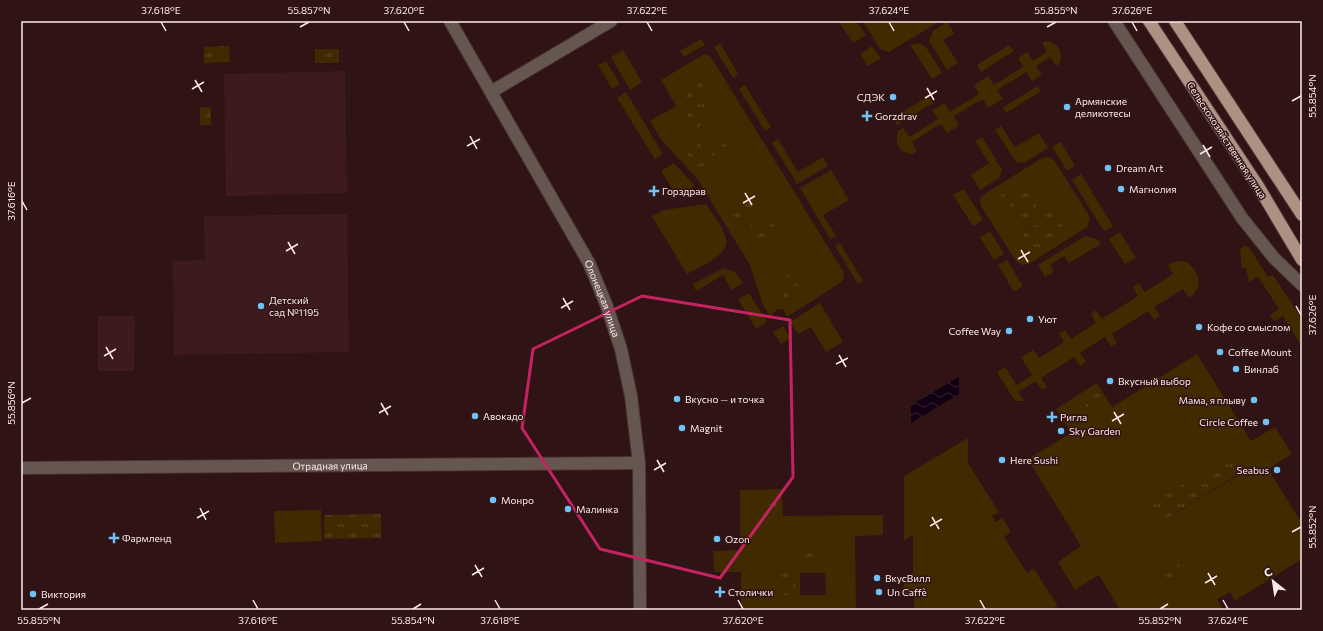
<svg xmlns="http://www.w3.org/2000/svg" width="1323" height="631" font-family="Commissioner,sans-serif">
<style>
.built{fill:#3d1a1b}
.grass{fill:#412900;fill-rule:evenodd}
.park{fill:url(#park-tufts)}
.water{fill:url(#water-waves)}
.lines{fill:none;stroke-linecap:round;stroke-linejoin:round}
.minor-casing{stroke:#4d3233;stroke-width:14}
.major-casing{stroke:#4d3233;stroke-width:14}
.minor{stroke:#655750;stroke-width:12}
.major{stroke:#ad9183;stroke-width:12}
.marked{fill:none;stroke:#c52262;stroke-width:3;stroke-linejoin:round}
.ticks{fill:none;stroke:#fee9e9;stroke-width:1.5}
.poi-dot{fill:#71c1f5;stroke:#301415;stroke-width:1.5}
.labels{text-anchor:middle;stroke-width:3;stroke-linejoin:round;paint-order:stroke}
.poi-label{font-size:10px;fill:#fee9e9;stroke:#301415;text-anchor:start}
.street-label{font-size:10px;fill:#fee9e9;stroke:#301415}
.neatline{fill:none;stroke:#fee9e9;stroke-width:1.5}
.ticks-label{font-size:10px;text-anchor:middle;fill:#fee9e9}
</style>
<defs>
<pattern id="park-tufts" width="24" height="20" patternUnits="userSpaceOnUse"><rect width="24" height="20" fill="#412900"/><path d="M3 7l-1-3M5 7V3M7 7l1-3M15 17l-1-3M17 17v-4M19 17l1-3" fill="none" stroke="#5e4825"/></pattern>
<pattern id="water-waves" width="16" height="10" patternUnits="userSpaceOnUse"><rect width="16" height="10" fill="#110014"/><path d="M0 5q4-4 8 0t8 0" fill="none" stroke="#352536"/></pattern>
</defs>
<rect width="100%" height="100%" fill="#301415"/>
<g class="built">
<path d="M345,71L347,193L226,196L224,74Z"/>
<path d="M347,214L349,352L174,355L173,261L205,260L204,216Z"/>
<path d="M98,316H135L134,371H98Z"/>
</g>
<g class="grass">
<path d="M838,21H856L866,35L853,43Z"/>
<path d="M863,21H940L889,52L880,49Z"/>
<path d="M947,22L954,33L943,40L958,63L947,70L929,41L933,31Z"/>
<path d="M701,39L705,45L684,57L680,51Z"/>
<path d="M1045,41C1057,42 1065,52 1059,64L1056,66L1050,57L1036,66L1042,75L1032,81L1026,72L997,90L1003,99L988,108L983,99L979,101L954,116L959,126L947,133L941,124L937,126L912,142L917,151L912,154C899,153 894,143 898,131L903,128L909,137L938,119L932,110L945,103L950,112L979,94L974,85L988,76L994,85L1023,67L1018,58L1027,52L1033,61L1047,52L1042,43Z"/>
<path d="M720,43L738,74L733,78L714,47Z"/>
<path d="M918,43L926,47L942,73L932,79L910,45Z"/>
<path d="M1009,45L1014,51L981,72L977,65Z"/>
<path d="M872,46L881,58L868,66L860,54Z"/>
<path d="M623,50L642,82L630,90L611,57Z"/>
<path d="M706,54L711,57L843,271L844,277L840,283L787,317L783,309H777L770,317L763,305L750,265L696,177L662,141L650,121L676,106L661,80L701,56ZM806,279L803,283L795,286L794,294L788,302L776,283Z"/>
<path d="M606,61L620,84L612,89L598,65Z"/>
<path d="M745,85L771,127L765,131L739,89Z"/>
<path d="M1038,86L1041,91L1006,113L1003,107Z"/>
<path d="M626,92L663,154L655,159L617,98Z"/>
<path d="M928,96L933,103L897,125L893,118Z"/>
<path d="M1001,126L1015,147L1039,133L1048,148L1024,163L1016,162L995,130Z"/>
<path d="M982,137L1002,170L999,178L980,190L971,175L989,163L975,141Z"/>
<path d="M778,139L798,172L823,157L828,166L797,184L772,143Z"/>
<path d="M1061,142L1075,166L1067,171L1052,147Z"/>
<path d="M1049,157L1054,160L1088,214L1090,220L1087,227L1029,264L1022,265L1016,261L981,206L980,200L983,195L1042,158ZM1029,226L1045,229L1048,227L1033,251L1024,232Z"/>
<path d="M674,163L695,186L677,197L661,171Z"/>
<path d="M831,170L849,200L823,215L836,236L830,239L800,188Z"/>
<path d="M1081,174L1113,226L1104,231L1072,180Z"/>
<path d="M964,189L983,220L973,226L953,195Z"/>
<path d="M706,204C712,214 724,228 726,239C730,255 698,268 687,274L652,216L664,210Z"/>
<path d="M990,231L1004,254L994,260L980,237Z"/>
<path d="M1120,232L1136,258L1125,264L1109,239Z"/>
<path d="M1085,236L1097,239L1101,244L1069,263L1064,256L1050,265L1054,272L1045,277L1038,265Z"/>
<path d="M840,243L863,281L858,284L835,246Z"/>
<path d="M1243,246L1249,247L1268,277L1273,275L1302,319V347L1283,316L1274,321L1270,315L1279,309L1258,277L1249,282L1246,268L1242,269L1240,250Z"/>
<path d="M1007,260L1023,286L1014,292L998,265Z"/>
<path d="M1177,261L1187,262C1200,272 1204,288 1189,298L1183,289L1154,307L1160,316L1154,320L1148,311L1112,334L1117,343L1111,346L1105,337L1080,353L1086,362L1080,366L1074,357L1041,378L1047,387L1042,390L1036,381L1018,392L1024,401H1015L997,372L1005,367L1017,385L1032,375L1021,357L1033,350L1039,358L1042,356L1064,342L1059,333L1065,330L1071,339L1096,323L1091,314L1096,310L1102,319L1138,296L1133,287L1139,283L1145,292L1173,274L1168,265Z"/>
<path d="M724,268L735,272L743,283L732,290L723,275L696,291L693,284Z"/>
<path d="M749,293L767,322L756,329L738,299Z"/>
<path d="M820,303L843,342L826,352L811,327L798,334L790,322Z"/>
<path d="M783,326L791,338L781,344L773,332Z"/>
<path d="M1197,354L1251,441L1275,427L1292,454L1268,469L1302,523V559L1235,601L1230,592L1217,599L1223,610H1120L1099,575L1075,590L1058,562L1081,546L1028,459L1071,433L1056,409L1097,383L1112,407ZM1217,458L1242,473L1159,523V489L1171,492L1214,465Z"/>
<path d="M968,438V463L999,512L992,516L996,522L1003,518L1011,532L1004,537L1027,573L1034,569L1058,606L1051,610H914V593L904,598V578L913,573V535L904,540V476Z"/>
<path d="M782,489L783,516L883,515V535L855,536L856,610H741V572H714L713,551L740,550V490ZM800,573H825L826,595H800Z"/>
<path d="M321,510L322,541L275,543L274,511Z"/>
</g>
<g class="park">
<path d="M229,46L230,62L204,63V47Z"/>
<rect x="315" y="49" width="24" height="14"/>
<path d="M699,80L715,105L697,130L680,103Z"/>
<path d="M200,107L211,108V125H200Z"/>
<path d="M720,135L727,148L713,156L706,144Z"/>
<path d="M696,138L711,160L709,167L701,166L699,167L685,152Z"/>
<path d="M1023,185L1030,188L1033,197L1021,205L1016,202L1012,207H1004L1000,199L1001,194L1007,191L1013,192L1018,186Z"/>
<path d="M757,196L765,210L739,225L725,201Z"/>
<path d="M1033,201L1036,204V210L1029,213L1030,217L1026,223H1018L1015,220V213Z"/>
<path d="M1051,208L1066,232L1061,239L1056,242L1048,241L1042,250L1032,251L1023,236L1026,229L1033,225L1046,229L1048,227C1042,220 1043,213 1051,208Z"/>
<path d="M768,215L777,231L759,241L750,243L743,231Z"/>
<path d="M799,268L806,279L803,283L795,286L794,294L788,302L775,283Z"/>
<path d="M1097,389L1104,401L1089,410L1082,398Z"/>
<path d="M1229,451L1242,472L1159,523L1144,498L1159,489L1171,492L1214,465L1217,458Z"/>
<rect x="764" y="498" width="14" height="16"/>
<path d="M381,514V538L324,539V515Z"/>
<rect x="806" y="550" width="19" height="9"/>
<path d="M1177,562L1183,573L1165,584L1158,573Z"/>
<rect x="780" y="571" width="15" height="24"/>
</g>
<path class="water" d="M959,377V394L911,423V405Z"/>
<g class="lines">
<defs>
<g id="minor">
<path id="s1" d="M450,21L589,263L606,304L621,349L631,396L639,463L640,610"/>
<path d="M1114,21L1242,218L1274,258L1302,285"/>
<path d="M491,92L611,21"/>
<path id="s2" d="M21,468L639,463"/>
</g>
<g id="major">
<path d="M1149,21L1258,186L1302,260"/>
<path d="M1175,21L1302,215"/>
</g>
</defs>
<use href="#minor" class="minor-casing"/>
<use href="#major" class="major-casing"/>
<use href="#minor" class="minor"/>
<use href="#major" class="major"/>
</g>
<path class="marked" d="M642,296L790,320L793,477L720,578L600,549L522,428L533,349Z"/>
<path class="ticks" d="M161,22L166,31M404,22L409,31M647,22L652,31M889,22L894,31M1132,22L1137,31M300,27L309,22M1047,27L1056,22M195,80L202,92M927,88L934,100M192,89L204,82M925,98L937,91M1292,101L1301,96M470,136L477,149M1203,145L1210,157M467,146L480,139M1200,154L1212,147M745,193L752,205M22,201L27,210M743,203L755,196M288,242L295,254M1021,250L1028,262M286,251L298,244M1018,259L1030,252M563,298L570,310M1296,306L1301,315M561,308L573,301M106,347L113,359M839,355L846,367M104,356L116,349M836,364L848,358M22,403L31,398M381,403L388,415M1114,412L1121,424M379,413L391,406M1112,421L1124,414M657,460L664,472M654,470L666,463M200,508L206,520M932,517L939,529M197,518L209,511M930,526L942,519M1292,532L1301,527M475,565L482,577M1208,573L1215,585M472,575L484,568M1205,583L1217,576M253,600L258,609M495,600L500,609M738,600L743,609M980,600L985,609M1223,600L1228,609M39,609L48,604M413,609L421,604M1160,609L1168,604"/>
<g class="poi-dot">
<circle cx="893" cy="97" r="4"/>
<circle cx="1067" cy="107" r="4"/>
<path d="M865 110h4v4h4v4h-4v4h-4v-4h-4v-4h4z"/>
<circle cx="1108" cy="168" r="4"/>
<circle cx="1121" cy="189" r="4"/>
<path d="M652 185h4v4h4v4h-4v4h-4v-4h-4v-4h4z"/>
<circle cx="261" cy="306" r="4"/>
<circle cx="1030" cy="319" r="4"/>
<circle cx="1199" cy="327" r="4"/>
<circle cx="1009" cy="331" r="4"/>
<circle cx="1220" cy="352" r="4"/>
<circle cx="1236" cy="369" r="4"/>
<circle cx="1110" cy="381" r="4"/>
<circle cx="677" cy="399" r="4"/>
<circle cx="1254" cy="400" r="4"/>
<circle cx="475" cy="416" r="4"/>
<path d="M1050 411h4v4h4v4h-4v4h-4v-4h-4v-4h4z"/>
<circle cx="1266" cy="422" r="4"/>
<circle cx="682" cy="428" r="4"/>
<circle cx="1061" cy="431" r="4"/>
<circle cx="1002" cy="460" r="4"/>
<circle cx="1277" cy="470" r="4"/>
<circle cx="493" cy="500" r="4"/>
<circle cx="568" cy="509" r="4"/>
<path d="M112 532h4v4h4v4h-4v4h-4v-4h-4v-4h4z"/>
<circle cx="717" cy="539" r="4"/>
<circle cx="877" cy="578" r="4"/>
<path d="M718 586h4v4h4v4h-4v4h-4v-4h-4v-4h4z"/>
<circle cx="879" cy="592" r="4"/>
<circle cx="33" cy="594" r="4"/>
</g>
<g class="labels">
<g class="poi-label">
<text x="885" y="101" text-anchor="end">СДЭК</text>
<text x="1075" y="105">Армянские<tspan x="1075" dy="12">деликотесы</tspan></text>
<text x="875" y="120">Gorzdrav</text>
<text x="1116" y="172">Dream Art</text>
<text x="1129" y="193">Магнолия</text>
<text x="662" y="195">Горздрав</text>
<text x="269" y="304">Детский<tspan x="269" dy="12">сад №1195</tspan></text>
<text x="1038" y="323">Уют</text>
<text x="1207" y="331">Кофе со смыслом</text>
<text x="1001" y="335" text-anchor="end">Coffee Way</text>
<text x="1228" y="356">Coffee Mount</text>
<text x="1244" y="373">Винлаб</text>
<text x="1118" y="385">Вкусный выбор</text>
<text x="685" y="403">Вкусно — и точка</text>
<text x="1246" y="404" text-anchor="end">Мама, я плыву</text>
<text x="483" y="420">Авокадо</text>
<text x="1060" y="421">Ригла</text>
<text x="1258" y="426" text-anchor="end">Circle Coffee</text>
<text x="690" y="432">Magnit</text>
<text x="1069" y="435">Sky Garden</text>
<text x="1010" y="464">Here Sushi</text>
<text x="1269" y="474" text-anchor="end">Seabus</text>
<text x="501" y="504">Монро</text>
<text x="576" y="513">Малинка</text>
<text x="122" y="542">Фармленд</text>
<text x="725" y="543">Ozon</text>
<text x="885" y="582">ВкусВилл</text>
<text x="728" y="596">Столички</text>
<text x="887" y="596">Un Caffè</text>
<text x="41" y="598">Виктория</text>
</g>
<g class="street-label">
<text transform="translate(1227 140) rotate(57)" y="4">Сельскохозяйственная улица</text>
<text dy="4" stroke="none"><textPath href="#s1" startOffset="317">Олонецкая улица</textPath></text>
<text dy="4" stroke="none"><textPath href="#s2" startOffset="309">Отрадная улица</textPath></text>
</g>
</g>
<rect width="1323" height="631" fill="none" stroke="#301415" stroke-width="44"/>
<g transform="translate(1273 581) rotate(330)" stroke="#301415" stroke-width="3" paint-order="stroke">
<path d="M0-3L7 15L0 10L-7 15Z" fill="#fee9e9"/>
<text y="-6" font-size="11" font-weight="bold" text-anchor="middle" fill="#fee9e9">С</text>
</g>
<rect x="22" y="22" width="1279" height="587" class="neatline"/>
<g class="ticks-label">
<text x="161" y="14">37.618°E</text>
<text x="309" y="14">55.857°N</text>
<text x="404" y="14">37.620°E</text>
<text x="647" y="14">37.622°E</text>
<text x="889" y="14">37.624°E</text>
<text x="1056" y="14">55.855°N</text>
<text x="1132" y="14">37.626°E</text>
<text transform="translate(1312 96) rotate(-90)" y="4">55.854°N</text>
<text transform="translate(11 201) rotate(-90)" y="4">37.616°E</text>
<text transform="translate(1312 315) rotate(-90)" y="4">37.626°E</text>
<text transform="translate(11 403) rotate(-90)" y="4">55.856°N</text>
<text transform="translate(1312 527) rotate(-90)" y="4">55.852°N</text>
<text x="39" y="624">55.855°N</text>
<text x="258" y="624">37.616°E</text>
<text x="413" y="624">55.854°N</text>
<text x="500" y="624">37.618°E</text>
<text x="743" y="624">37.620°E</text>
<text x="985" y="624">37.622°E</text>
<text x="1160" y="624">55.852°N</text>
<text x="1228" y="624">37.624°E</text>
</g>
</svg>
